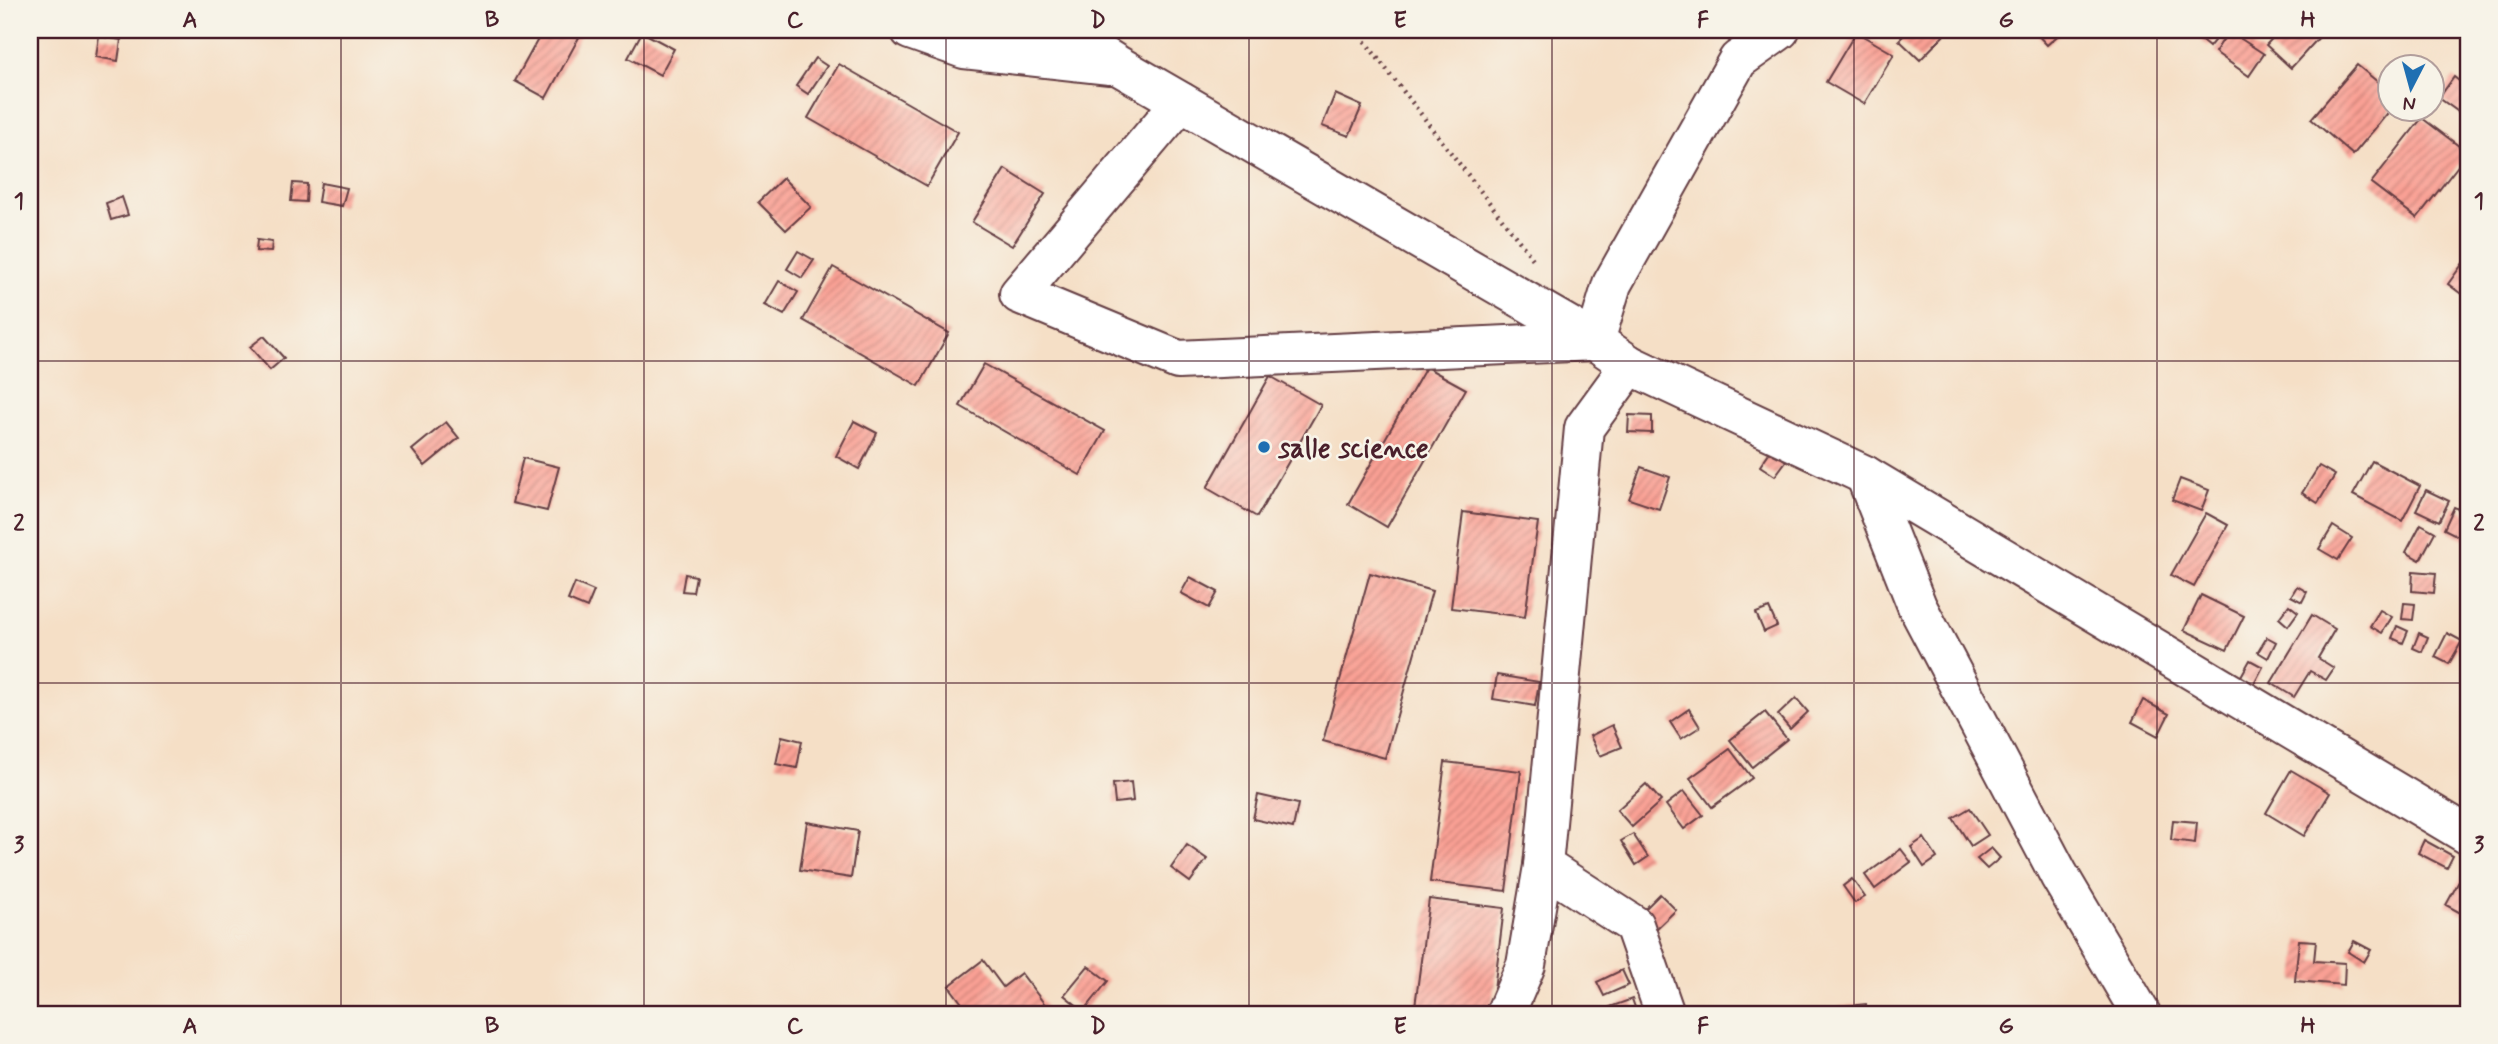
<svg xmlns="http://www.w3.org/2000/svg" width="2498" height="1044" font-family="Mynerve,sans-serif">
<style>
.building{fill:url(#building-hatch)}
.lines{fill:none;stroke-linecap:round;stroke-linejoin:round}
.minor-casing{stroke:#643c42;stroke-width:42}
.path{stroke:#643c42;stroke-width:4.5;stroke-dasharray:2 5;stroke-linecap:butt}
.minor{stroke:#fff;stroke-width:38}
.grid{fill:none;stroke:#4a1f2b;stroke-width:2;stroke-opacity:0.55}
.poi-dot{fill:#1f6fb2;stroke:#f7f3e8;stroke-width:2.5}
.labels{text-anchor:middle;stroke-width:5;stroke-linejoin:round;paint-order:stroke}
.poi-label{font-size:28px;font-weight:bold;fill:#4a1f2b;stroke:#f7f3e8;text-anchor:start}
.neatline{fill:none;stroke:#4a1f2b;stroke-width:2.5}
.grid-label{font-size:23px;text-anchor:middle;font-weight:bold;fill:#4a1f2b}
</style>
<defs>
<pattern id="building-hatch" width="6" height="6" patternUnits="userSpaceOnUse" patternTransform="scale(1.75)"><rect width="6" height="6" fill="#faa094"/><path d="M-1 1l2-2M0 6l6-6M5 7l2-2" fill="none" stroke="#cc8279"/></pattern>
</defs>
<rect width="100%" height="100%" fill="#f7f3e8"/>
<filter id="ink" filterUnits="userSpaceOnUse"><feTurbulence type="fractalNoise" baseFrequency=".0143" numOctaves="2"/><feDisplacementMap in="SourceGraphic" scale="14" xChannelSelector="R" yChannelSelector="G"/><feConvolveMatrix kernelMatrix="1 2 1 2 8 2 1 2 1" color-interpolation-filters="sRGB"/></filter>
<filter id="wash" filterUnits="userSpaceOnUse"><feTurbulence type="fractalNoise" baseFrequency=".00686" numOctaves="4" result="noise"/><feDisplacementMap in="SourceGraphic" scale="28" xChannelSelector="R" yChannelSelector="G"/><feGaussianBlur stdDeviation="1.57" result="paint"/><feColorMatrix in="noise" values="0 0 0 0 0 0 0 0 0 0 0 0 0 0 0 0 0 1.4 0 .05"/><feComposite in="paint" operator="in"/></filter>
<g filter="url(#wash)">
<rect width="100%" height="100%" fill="#f5dfc6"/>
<g id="blocks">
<g class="building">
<path d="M543,30H583L546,98L515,81Z"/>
<path d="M1909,30H1949L1920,60L1899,40Z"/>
<path d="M2033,30H2064L2047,45Z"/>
<path d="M2195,30H2223L2209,47L2192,33Z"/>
<path d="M2280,30H2315L2321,35L2291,68L2266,45Z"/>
<path d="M2229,31L2264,54L2249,76L2215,52Z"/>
<path d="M642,32L674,49L660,75L628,58Z"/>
<path d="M1856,32L1894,54L1864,104L1826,82Z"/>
<path d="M99,36L121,40L118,61L96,57Z"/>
<path d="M815,58L827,66L808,94L796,86Z"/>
<path d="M839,64L958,132L927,186L808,118Z"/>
<path d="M2357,65L2390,92V108H2392L2353,155L2311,119Z"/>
<path d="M2454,77L2468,88L2467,118L2439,98Z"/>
<path d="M1335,94L1362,106L1349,136L1322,126Z"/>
<path d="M2422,118L2468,153L2417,218L2371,183Z"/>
<path d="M1005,169L1045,194L1012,246L972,222Z"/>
<path d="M783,178L811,207L786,230L758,202Z"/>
<path d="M293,183L307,184L306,202L291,201Z"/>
<path d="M321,183L347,188L342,206L318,202Z"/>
<path d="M122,197L128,215L111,220L106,203Z"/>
<path d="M257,240L272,242L271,252L256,251Z"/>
<path d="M798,251L814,260L802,278L787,269Z"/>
<path d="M2466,259L2468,260V299L2448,284Z"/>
<path d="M833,267L949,333L919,386L803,320Z"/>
<path d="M779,281L798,292L784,315L765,305Z"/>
<path d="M264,336L284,358L270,370L250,347Z"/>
<path d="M984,364L1105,431L1080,475L960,406Z"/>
<path d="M1426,367L1466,389L1387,527L1348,504Z"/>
<path d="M1270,376L1321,405L1257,517L1207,488Z"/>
<path d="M1629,415L1652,416V433L1628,432Z"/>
<path d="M854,421L877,433L859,469L836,456Z"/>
<path d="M446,422L459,438L425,466L412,450Z"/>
<path d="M1771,450L1786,461L1775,476L1760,466Z"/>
<path d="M523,458L559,467L547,511L512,503Z"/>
<path d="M2372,461L2420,486L2402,521L2353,495Z"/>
<path d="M2319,466L2335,475L2318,503L2302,493Z"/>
<path d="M1641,467L1670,477L1659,509L1629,499Z"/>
<path d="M2180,479L2209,490L2201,511L2172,500Z"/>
<path d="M2426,490L2449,501L2439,521L2416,510Z"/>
<path d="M2454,507L2468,514V541L2444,529Z"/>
<path d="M1463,512L1538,522L1525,617L1451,608Z"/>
<path d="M2206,513L2228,525L2194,587L2171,575Z"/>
<path d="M2421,524L2435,532L2420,560L2406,552Z"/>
<path d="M2333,526L2352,538L2338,560L2319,549Z"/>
<path d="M2413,571L2436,573L2434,593L2412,591Z"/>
<path d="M1370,573L1432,591L1385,758L1323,741Z"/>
<path d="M685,574L696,576L693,592L682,591Z"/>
<path d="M1190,577L1218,592L1209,608L1181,593Z"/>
<path d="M575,583L594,591L587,608L568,600Z"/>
<path d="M2297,586L2307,592L2302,602L2291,596Z"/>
<path d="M2201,595L2244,616L2227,650L2184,630Z"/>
<path d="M2404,603L2415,604L2413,620L2402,619Z"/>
<path d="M2289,605L2298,612L2288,626L2279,618Z"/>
<path d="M1769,608L1777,626L1764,632L1756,613Z"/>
<path d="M2380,610L2392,617L2382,633L2370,626Z"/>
<path d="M2312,615L2335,629L2318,658L2334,668L2326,680L2310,671L2294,697L2271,683Z"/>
<path d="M2397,626L2408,631L2403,643L2392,638Z"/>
<path d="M2419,633L2428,637L2422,652L2413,648Z"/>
<path d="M2447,633L2462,641L2449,664L2435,657Z"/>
<path d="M2267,637L2276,642L2268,658L2258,652Z"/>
<path d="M2250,660L2263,667L2253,686L2240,678Z"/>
<path d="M1497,675L1539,682L1535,706L1493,699Z"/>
<path d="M1796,698L1808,712L1790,729L1778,715Z"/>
<path d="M2143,700L2169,714L2158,736L2132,722Z"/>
<path d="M1689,709L1700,727L1681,739L1670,722Z"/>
<path d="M1765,712L1787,739L1752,767L1730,740Z"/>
<path d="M1612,725L1622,747L1600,756L1590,736Z"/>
<path d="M782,736L802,741L797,768L776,764Z"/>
<path d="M1730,749L1752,778L1712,807L1690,778Z"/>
<path d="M1445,762L1521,771L1506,891L1430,882Z"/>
<path d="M2291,770L2330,793L2304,836L2266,813Z"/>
<path d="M1131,782L1133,801L1115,803L1113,784Z"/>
<path d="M1646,784L1661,801L1632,827L1617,810Z"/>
<path d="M1684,791L1703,815L1684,829L1666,805Z"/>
<path d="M1258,795L1298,804L1293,828L1253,819Z"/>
<path d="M1970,808L1988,835L1971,846L1953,818Z"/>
<path d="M2173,820L2197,822L2195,843L2171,840Z"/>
<path d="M807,822L858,831L851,878L800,870Z"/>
<path d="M1633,834L1648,857L1636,865L1621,841Z"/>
<path d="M1924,838L1937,858L1924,867L1911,847Z"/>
<path d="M2424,840L2453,856L2447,868L2418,853Z"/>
<path d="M1187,845L1207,859L1190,882L1171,868Z"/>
<path d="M1991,848L2000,858L1987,869L1977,859Z"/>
<path d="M1901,849L1911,862L1875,889L1865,875Z"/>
<path d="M2463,874L2468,877V917L2446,905Z"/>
<path d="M1852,879L1865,897L1855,903L1843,886Z"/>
<path d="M1660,894L1676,910L1655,930L1640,914Z"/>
<path d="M1429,899L1504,908L1491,1014H1414Z"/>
<path d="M2299,940L2316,941L2314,961L2345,963L2344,985L2295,981Z"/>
<path d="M2354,941L2371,950L2364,962L2348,952Z"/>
<path d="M983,960L1003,987L1021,973L1046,1006L1035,1014H970L949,986Z"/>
<path d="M1088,966L1108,981L1084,1011L1064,995Z"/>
<path d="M1622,970L1629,985L1604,996L1597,982Z"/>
<path d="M1632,999L1637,1013L1613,1014L1610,1007Z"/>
<path d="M1866,1004L1867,1014H1810L1809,1010Z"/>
</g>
</g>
</g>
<g filter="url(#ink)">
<use href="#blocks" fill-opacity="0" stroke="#643c42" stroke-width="2"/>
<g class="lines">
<defs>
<g id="minor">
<path d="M910,30L964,49L1110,65"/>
<path d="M1062,30L1119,66L1595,341L1630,365L1865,475L2468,835"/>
<path d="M1181,102L1019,294L1178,360L1595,341L1612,284L1738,60L1780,30"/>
<path d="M1630,365L1584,428L1543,866L1634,925L1665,1014"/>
<path d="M1865,475L1917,606L2059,875L2141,1014"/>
<path d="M1505,1014L1526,965L1543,866"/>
</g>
</defs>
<use href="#minor" class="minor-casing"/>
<path class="path" d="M1356,30L1533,259"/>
<use href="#minor" class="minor"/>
</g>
</g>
<path class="grid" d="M341,30V1014M644,30V1014M946,30V1014M1249,30V1014M1552,30V1014M1854,30V1014M2157,30V1014M30,361H2468M30,683H2468"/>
<circle class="poi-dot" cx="1264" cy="447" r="7"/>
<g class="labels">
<g class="poi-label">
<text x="1278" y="457">salle science</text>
</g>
</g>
<rect width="2498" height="1044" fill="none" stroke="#f7f3e8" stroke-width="77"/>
<g transform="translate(2411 88) rotate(186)"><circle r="33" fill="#f7f3e8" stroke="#b29e9c" stroke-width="2"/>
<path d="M0-5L12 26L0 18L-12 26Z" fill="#1f6fb2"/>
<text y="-10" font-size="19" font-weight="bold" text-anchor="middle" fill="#4a1f2b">N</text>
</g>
<rect x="38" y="38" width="2422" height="968" class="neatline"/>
<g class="grid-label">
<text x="190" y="27">A</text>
<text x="492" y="27">B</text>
<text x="795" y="27">C</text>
<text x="1098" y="27">D</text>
<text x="1400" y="27">E</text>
<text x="1703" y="27">F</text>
<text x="2006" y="27">G</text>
<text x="2308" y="27">H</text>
<text x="19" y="208">1</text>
<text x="2479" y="208">1</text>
<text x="19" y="530">2</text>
<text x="2479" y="530">2</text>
<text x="19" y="852">3</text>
<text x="2479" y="852">3</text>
<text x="190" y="1033">A</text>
<text x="492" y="1033">B</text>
<text x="795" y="1033">C</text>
<text x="1098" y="1033">D</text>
<text x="1400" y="1033">E</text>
<text x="1703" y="1033">F</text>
<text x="2006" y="1033">G</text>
<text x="2308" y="1033">H</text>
</g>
</svg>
